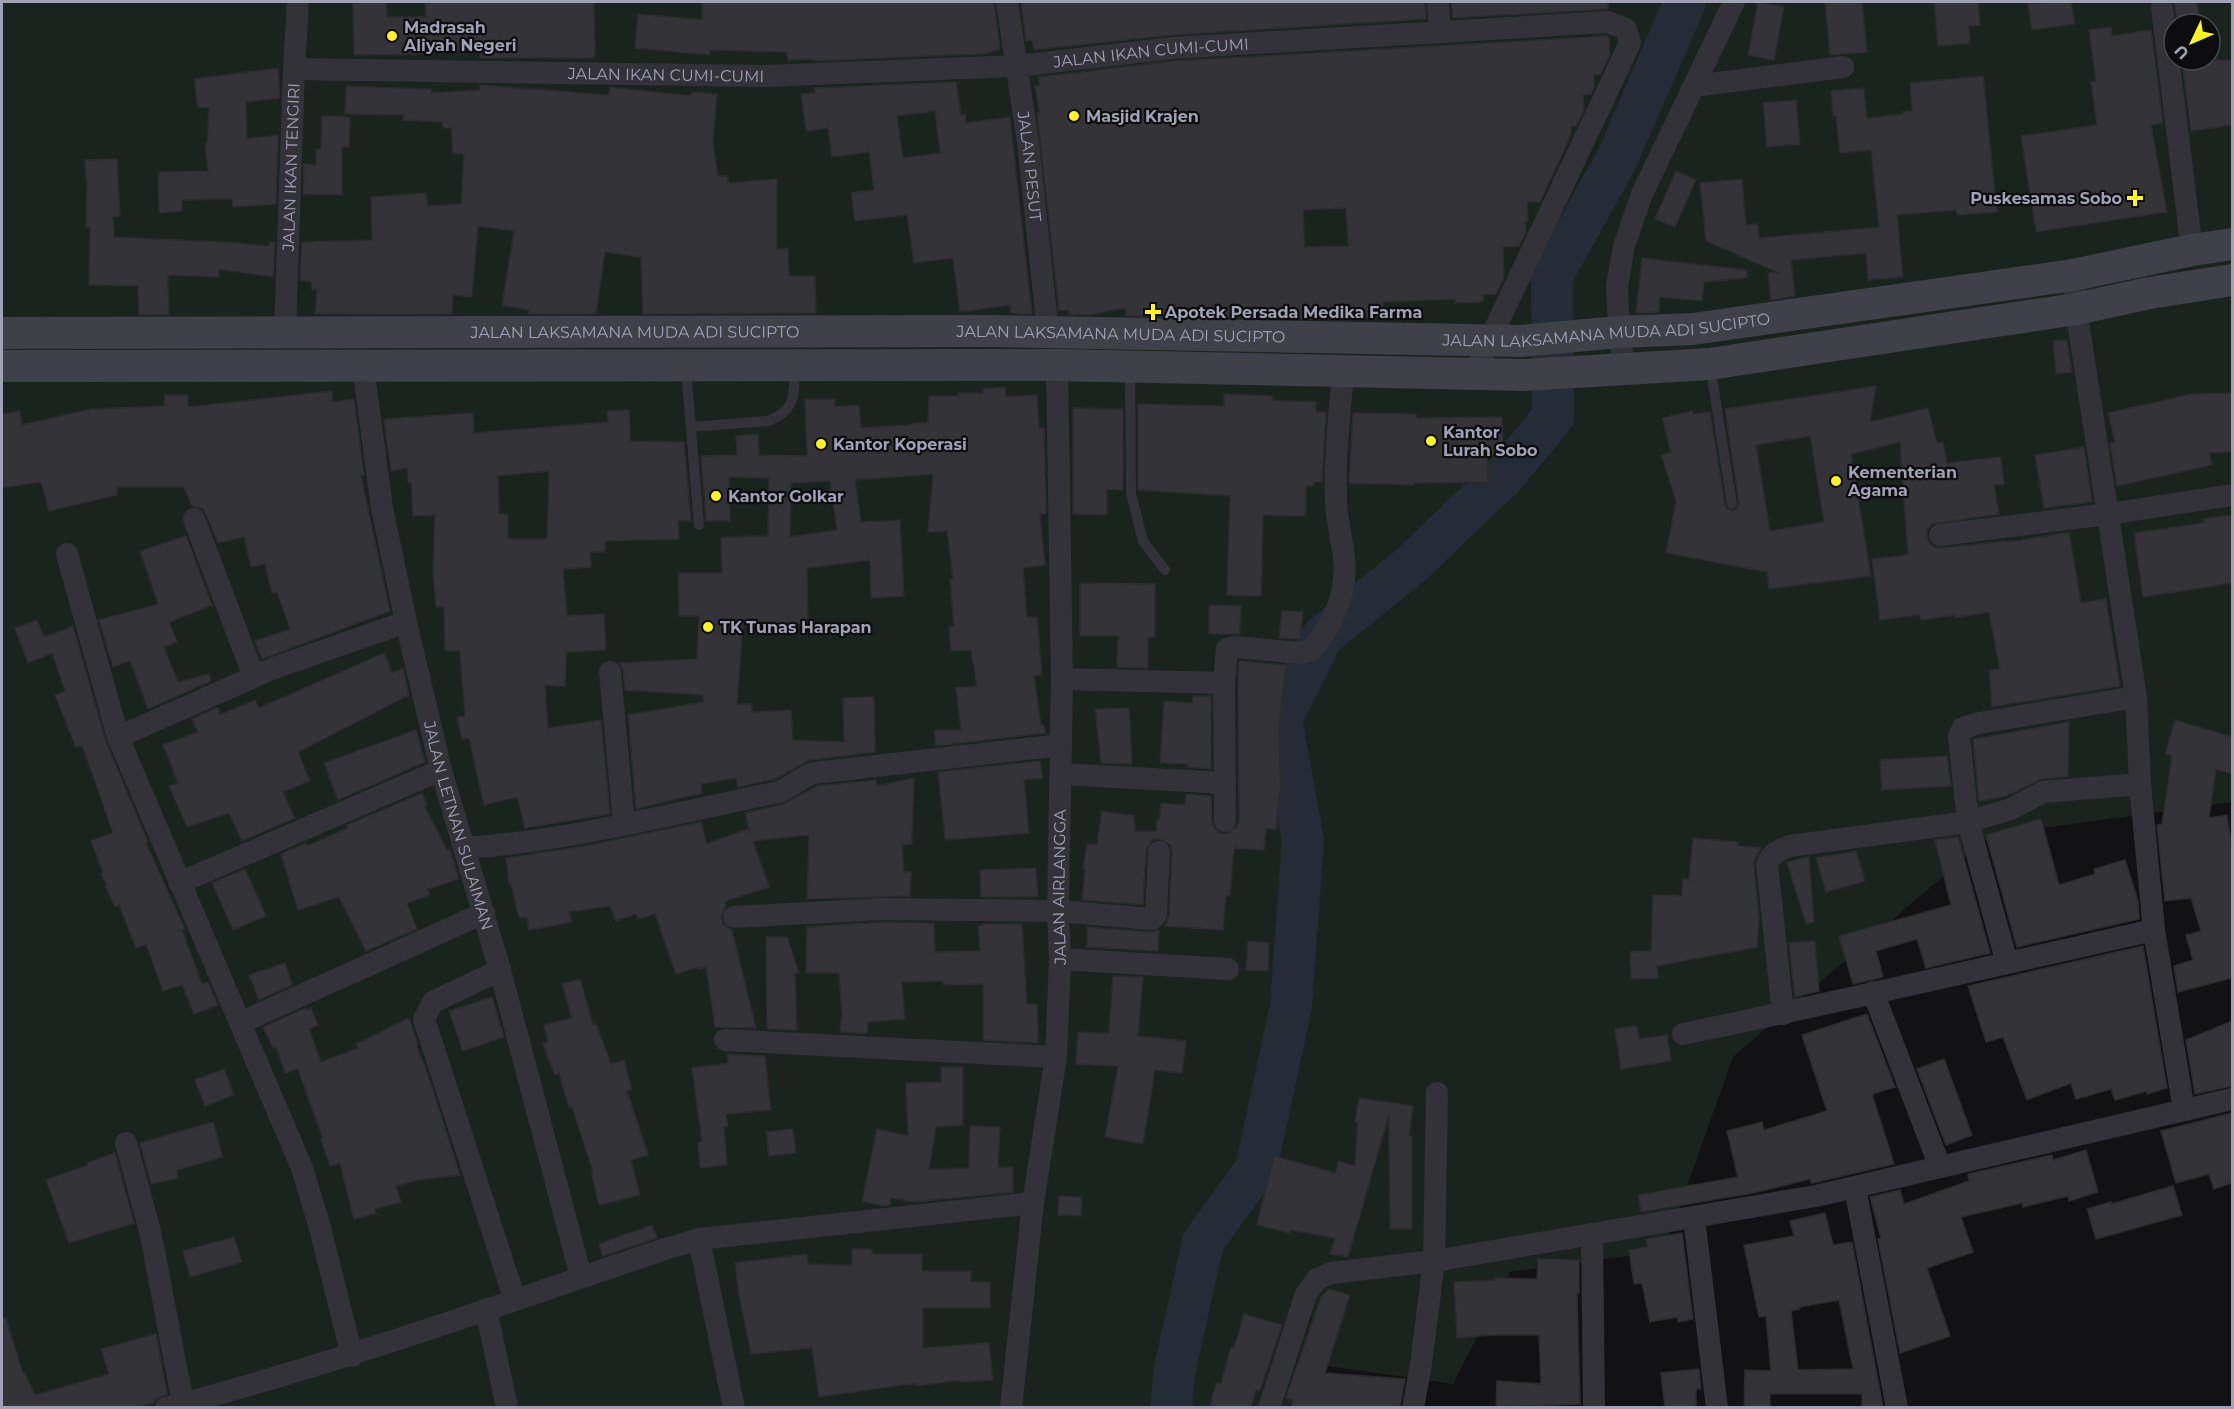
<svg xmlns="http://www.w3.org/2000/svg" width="2234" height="1409" font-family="Montserrat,sans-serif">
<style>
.green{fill:#1b231e;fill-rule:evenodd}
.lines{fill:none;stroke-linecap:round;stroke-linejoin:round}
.river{stroke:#262b38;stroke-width:42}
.building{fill:#343338;stroke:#2c2b2f;stroke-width:1.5;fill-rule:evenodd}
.lane{stroke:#333238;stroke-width:10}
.street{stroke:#333238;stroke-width:22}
.secondary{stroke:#404048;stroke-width:32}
.poi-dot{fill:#fff41d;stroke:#0d0c0e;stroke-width:2}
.labels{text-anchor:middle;stroke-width:4.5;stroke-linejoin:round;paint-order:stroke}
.poi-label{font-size:16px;font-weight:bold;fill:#a1a1b5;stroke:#0d0c0e;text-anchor:start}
.street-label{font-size:16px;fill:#a1a1b5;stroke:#0d0c0e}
</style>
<rect width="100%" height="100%" fill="#121113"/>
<path class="green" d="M2,2H2232V802L1991,835L1733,1057L1664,1251L1510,1272L1453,1384L1328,1366L1304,1407L2,1408ZM2174,24H2210V60H2174Z"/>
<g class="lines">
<path class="river" d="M1171,1408L1175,1368L1203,1242L1256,1169L1291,1006L1303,840L1281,719L1323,636L1412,564L1505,475L1553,417L1552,276L1617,159L1685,2"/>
</g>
<g class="building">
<path d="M353,2H386L387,17H426L425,2H594L595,58H480V51H431V54L354,55Z"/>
<path d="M702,2H994L1000,49L983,54L812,61V59L788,60L787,52L710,50V55L635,48L638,14L702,20Z"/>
<path d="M1021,2H1425L1426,19L1172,35L1034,50L1032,40L1026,41Z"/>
<path d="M1451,2H1608V9L1453,18Z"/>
<path d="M1758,2L1784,7L1774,60L1748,55Z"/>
<path d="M1825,2H1862L1867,52L1830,55Z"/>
<path d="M1934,2H1978L1980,25L1969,26L1970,43L1938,46Z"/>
<path d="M2049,2H2071L2075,24L2032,30L2028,4Z"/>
<path d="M2174,2H2197L2200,24H2178Z"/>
<path d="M2111,27L2112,36L2151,30L2163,123L2151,125L2167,212L2036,232L2021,136L2097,125L2091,82L2096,81L2089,30Z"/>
<path d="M1606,36L1609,37L1610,55L1600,75H1594V87L1591,94L1583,95L1584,110L1576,126H1571V135L1540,202H1527L1528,221H1525L1526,232L1519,246L1503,247L1504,278L1496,294L1483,295V302L1455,303V299L1383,302L1384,316L1354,318V320L1126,316L1125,308L1089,315H1069L1068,310L1059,311L1037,113H1040L1035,86L1040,85L1038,77L1174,61ZM1346,208L1348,246L1305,247L1303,210Z"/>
<path d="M2182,60H2232V125L2191,131Z"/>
<path d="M278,68L280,98L246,102L247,139L278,135L276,204L233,207L232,199L182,200V211L159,213L158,172L208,171L205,144L207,143L209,107L198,108L194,79Z"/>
<path d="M1983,76L1997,212L1957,215L1956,210L1897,215L1903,277L1868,280L1866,253L1791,260L1795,296L1771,300L1768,272L1779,273L1706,241L1700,183L1742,179L1746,225L1758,224L1759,238L1879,227L1871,150L1840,153L1836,116H1833L1831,91L1864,88L1867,118L1903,114L1902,112L1912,111L1910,83Z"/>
<path d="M956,82L961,115L965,114L966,123L1010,117L1032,314L1011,313L1010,305L960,312L953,258L914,263L907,215L855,221L851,193L874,190L869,152L832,157L828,128L806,131L801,94L815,93L814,88ZM935,111L940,153L903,158L897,116Z"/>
<path d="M480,85L609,95L610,87L691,96L692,92L717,94L713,144L718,176H728V183L777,179V249L788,248L789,276H815L816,313L643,314L641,257L605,252L596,314H528L529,310L502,305L514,231L478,226L472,297L453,295L452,314H315L317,289L312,290L311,282L300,280L302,242L372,240L371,197L426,193L428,206L461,204L464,154H453L451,128H443L442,122L403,120L404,115L345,114L346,86L431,89V93L480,90Z"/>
<path d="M1796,100L1800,144L1767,147L1763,103Z"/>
<path d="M322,116L350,117L349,147H342V195L303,194L304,164L316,165V149H321Z"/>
<path d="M117,159L120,216L113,217L114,237L223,242L269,246V242H275L273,277L219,269V277L168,275L169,315H139L138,286L89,285L90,227H86L87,180H86L85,160Z"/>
<path d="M1676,171L1696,180L1675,227L1655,219Z"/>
<path d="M1642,258L1747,270V278L1704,282L1702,301L1660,297L1659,312L1636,313Z"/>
<path d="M2067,340L2072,372L2056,374L2053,341Z"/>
<path d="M1876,386L1870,422L1928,408L1937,443L1943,442L1947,463L2001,457L2004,484L1994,485L1999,514L1932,524L1927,530V537L1930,544L1935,548H1942L2004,541L2011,542L2069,532L2081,603L2106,599L2120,686L1992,707L1989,670L2000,669L1989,612L1955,618V615L1921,620L1920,615L1880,620L1872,559L1908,555L1900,442L1851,454L1871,576L1769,589L1767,572L1666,553L1676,501L1661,455L1671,452L1662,418L1692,411L1693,414L1710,412L1725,505L1727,509L1733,511L1737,509L1739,503L1725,409ZM1810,436L1824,522L1770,531L1756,445Z"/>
<path d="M1005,387L1006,397L1037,395L1039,428H1044L1046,514H1040L1045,565L1023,568L1027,617H1037L1042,675L1034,676L1041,725H1044L1045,733L936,746L934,730H961L956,688L977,686L971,650L951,651L949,627L954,626L950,579H953L947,531L928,532L933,474L855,480L861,522L900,520L904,596L871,598L870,560L807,568L808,624L743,625L737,704H752V712L791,710L793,740L844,742L843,698L874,697L875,752L810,760L775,779L738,787L736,778L701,784L702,793L636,809L628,715L703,702V695L625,690L623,671L620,663L697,659L699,616H679L678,573H722L721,537L768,536L769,478L729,477L730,521H706L701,456L737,455L736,436L758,434L759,455L807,456L805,399H835V407L859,405L861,428L906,425L928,422L929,396H958V393H983V389ZM830,481L837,530L790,537L791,483Z"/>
<path d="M332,391L333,402L354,399L364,475L361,476L390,611L262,659L255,641L290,629L277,592L272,593L265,564L251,567L244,537L218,543L206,514L202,508L192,506L184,487H117V495L49,511L41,482L2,488V414L20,411L22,425L91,409L164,406L165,395H188V407Z"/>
<path d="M2232,393V452L2209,453L2212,465L2117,486L2110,443L2115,442L2108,413L2192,394Z"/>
<path d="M1224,394L1272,396V400L1316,402V412H1326L1322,482H1314V486H1306V516L1263,515L1261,596L1227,595L1230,496L1138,490V404L1224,406Z"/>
<path d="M1073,408L1123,409V490L1107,489V515L1073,514Z"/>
<path d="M629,410L630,441L684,442L691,521H678L679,539L605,541V552H590L591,567L563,569L567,616L604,614L606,650L566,652L565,687L545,685L548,728L601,720L610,814L525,828L517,797L484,805L469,738L462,740L457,717L465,716L460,651H445L444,607H436L433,572L435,515L413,516L411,482H408L407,468L391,471L384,419L473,413L474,433L608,422L607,411ZM549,471L547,539H508V514H499L498,476Z"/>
<path d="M1353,413L1416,414V418L1502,417L1503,455H1487L1488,482L1414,483V485L1349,483Z"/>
<path d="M2084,447L2092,502L2044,508L2035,455Z"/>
<path d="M2232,515V583L2143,597L2134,533L2204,523L2203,519Z"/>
<path d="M186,536L212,605L169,622L177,642L164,647L178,682L209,674L211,681L148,709L130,660L113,667L99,620L158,604L140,551Z"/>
<path d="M1080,583L1155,584V637H1148V668L1117,667L1118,636H1080Z"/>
<path d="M1209,605L1241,606L1240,634H1209Z"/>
<path d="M1282,611L1303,612L1300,639L1279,638Z"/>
<path d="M37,620L44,637L73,626L106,742L148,842L146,843L185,929L182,930L202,984L208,982L218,1005L194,1014L182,985L163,991L146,944L136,948L119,905L115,907L105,886L107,885L101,874L103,872L91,841L113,833L82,745L76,748L55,695L65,691L52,653L28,663L15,628Z"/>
<path d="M384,653L392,673L403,668L409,695L298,752L310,781L283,792L295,818L242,841L229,813L187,827L169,786L178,783L163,745L198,732L192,719L218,707L220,715L255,700L259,708Z"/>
<path d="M1239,661L1286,665L1279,727L1281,793H1279L1276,829L1266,828L1264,850L1234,848L1230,896H1226L1223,930L1165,926L1169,916L1172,853L1171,845L1160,839L1152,840L1146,851L1143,905L1082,900L1085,869L1083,868L1087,844L1097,845L1102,811L1134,816L1135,831H1156L1157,819L1159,820L1161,803L1185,805L1186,794L1211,796L1212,821L1214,828L1219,833L1226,834L1236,828L1239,821L1238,684Z"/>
<path d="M1193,696H1211V769L1188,767V764L1160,763L1164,701L1192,703Z"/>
<path d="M1129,708L1132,764L1101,763L1095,709Z"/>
<path d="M2175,720L2232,737V774L2216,769L2209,818L2227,815L2232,850V978L2178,992L2174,966L2193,960L2186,935L2201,931L2191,898L2165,901L2164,892L2157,825L2162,824L2172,756L2165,754Z"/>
<path d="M2069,722L2068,776L2041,779L2006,796L1979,801L1973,739Z"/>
<path d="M416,730L425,762L338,800L324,763Z"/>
<path d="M1947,756L1951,786L1882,790L1880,760Z"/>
<path d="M1040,761L1043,778L1024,780L1029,833L945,840L938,772Z"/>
<path d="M914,778L912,844L902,845L904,872H911L910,896L807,899L809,835L753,841L769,887L729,900L725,903L726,906L721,917L723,925L732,930L756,1028L715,1027L706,967L698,969V967L676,974L655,914L638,919L636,914L616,921L610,906L569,912L572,922L529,930L527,917L519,918L511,884H509L506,858L585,846L701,822L707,844L748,829L750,834L745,813L784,804L817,786L876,780V786Z"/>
<path d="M422,793L427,806L425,807L447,850L450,849L459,879L428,889L430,895L407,903L417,929L366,951L339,897L298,910L281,854L306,843L307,846L348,828L347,825Z"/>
<path d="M2041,819L2059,885L2095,874L2094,869L2125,860L2138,901L2139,919L2017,947L1986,835Z"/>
<path d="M1958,837L1990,953L1926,968L1917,939L1876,951L1883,977L1853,984L1839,936L1951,905L1935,840Z"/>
<path d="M1693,838L1738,842V846L1761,848L1755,858L1754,865L1759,919L1757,947L1657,966L1658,978L1631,979L1630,952L1651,951L1653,895L1682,896L1683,879L1689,880Z"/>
<path d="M1856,851L1865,881L1826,892L1816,858Z"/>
<path d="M1809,857L1814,922L1806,924L1787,862Z"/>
<path d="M1036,868L1038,897H981L980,870Z"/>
<path d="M245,869L266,916L233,930L212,883Z"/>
<path d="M881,922L934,923L935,952L980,951L978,926H982V924H1022L1027,1004H1037L1038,1043L983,1040V984L943,985V981L902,982L905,1019L868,1022L867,1034L840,1032L842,1014L839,973H806L807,927Z"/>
<path d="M1087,927L1151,932L1159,930L1158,951L1087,947Z"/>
<path d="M766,937H787L799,973H795L797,1030L767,1029Z"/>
<path d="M1248,941L1269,943L1268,971L1246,970Z"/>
<path d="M1815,941L1819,991L1795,997L1789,943Z"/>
<path d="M2143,946L2167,1088L2147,1094V1091L2115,1100L2111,1089L2076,1099L2071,1083L2027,1100L2003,1037L1986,1042L1968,986Z"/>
<path d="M285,963L292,985L259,1000L249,975Z"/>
<path d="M1113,976L1143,977L1138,1036L1186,1041L1182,1073L1155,1070L1143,1144L1105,1137L1118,1066L1076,1064L1078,1032L1109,1033Z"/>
<path d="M580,979L593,1025L596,1024L611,1064L624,1060L632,1090L627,1091L648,1155L631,1160L640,1195L599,1205L591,1172H593L572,1107L569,1108L559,1073L555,1075L543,1044L548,1042L544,1025L572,1018L562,984Z"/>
<path d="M492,997L504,1037L463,1051L449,1011Z"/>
<path d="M306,1008L307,1010L311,1008L318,1025L309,1029L321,1062L358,1048L356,1044L409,1018L418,1044L416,1045L427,1072L460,1175L418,1180L396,1186L401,1202L375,1209L376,1213L354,1219L340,1163L330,1166L321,1140L323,1139L298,1069L285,1073L276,1047L273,1048L263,1027Z"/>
<path d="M1867,1014L1895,1087L1872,1094L1894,1164L1813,1183H1811L1810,1179L1753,1193L1641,1212L1638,1195L1738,1177L1727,1131L1762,1122L1764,1130L1827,1111L1802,1035Z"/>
<path d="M2232,1021V1086L2195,1094L2186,1040Z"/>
<path d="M1637,1026L1639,1039L1667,1035L1671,1061L1621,1069L1615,1029Z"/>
<path d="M727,1054L765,1056L771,1110L726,1114L728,1126L724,1127L727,1165L700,1168L698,1143L702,1142L692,1068L728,1063Z"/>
<path d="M1944,1059L1972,1135L1946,1145L1917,1069Z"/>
<path d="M941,1067H963V1125L936,1127L929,1169L969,1168L970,1126L1000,1127L998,1167H1013V1192L914,1202L891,1198L890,1205L883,1206L862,1201L877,1129L908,1136L906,1083L941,1082Z"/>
<path d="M224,1069L234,1095L205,1106L195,1080Z"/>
<path d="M1359,1098L1413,1106L1409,1136H1412V1229H1390L1389,1114L1348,1257L1330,1254L1335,1238L1290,1230V1233L1257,1225L1274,1156L1335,1173L1339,1161L1355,1166L1358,1122H1355Z"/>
<path d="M2232,1113V1183L2214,1189L2209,1174L2176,1183L2161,1131Z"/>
<path d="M213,1122L223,1157L177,1170L178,1178L151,1184L140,1143Z"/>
<path d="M793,1129L796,1153L769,1156L766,1132Z"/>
<path d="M2086,1150L2098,1192L2069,1201L2068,1196L2023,1207L2022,1203L1961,1217L1973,1252L1927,1268L1950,1336L1900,1353L1878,1239L1881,1238L1870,1197L1900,1190L1904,1204L1969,1181L1968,1174L2052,1155L2053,1160Z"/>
<path d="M115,1153L134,1223L69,1243L46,1180L88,1165L87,1163Z"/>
<path d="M2173,1186L2182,1215L2096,1239L2087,1209L2111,1202V1204Z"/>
<path d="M1059,1196L1082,1197L1081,1216L1058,1215Z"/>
<path d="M1825,1213L1833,1245L1852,1242L1883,1407H1862V1394H1770V1407H1744L1745,1370L1771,1371L1766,1316L1759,1317L1744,1245L1794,1236L1790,1221ZM1839,1300L1853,1369L1798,1370L1791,1311L1800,1309L1799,1307Z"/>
<path d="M652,1225L657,1238L603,1256L599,1244Z"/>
<path d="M1682,1233L1693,1319L1678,1322L1677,1317L1650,1322L1642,1283L1634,1284L1629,1250L1647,1247L1646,1239Z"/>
<path d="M234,1237L242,1262L190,1277L183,1251Z"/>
<path d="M852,1249H872V1254H922V1271H971V1282H990V1308H923V1348L989,1343L993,1380L960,1382V1380L916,1386V1383L819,1397L812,1348L751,1354L739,1296L735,1263L807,1254L808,1264L852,1265Z"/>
<path d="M1538,1259L1579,1260V1293H1577L1580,1404L1496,1407L1497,1381L1541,1384L1539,1335H1490L1457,1338L1454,1282L1495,1280V1278L1537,1279Z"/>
<path d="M1329,1289L1350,1295L1325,1373L1405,1379L1400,1407H1291L1293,1400L1286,1398L1321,1297Z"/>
<path d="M1244,1314L1282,1325L1260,1391L1256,1390L1251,1407H1210L1216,1383L1221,1384L1231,1347L1234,1348Z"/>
<path d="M6,1318L23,1374L25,1373L35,1395L109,1374L101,1349L156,1334L167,1394L157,1398L154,1403L138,1407H2V1319Z"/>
<path d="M1699,1369L1701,1389H1696V1407H1665L1661,1373Z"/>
</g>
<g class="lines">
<g class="lane">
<path d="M1710,365L1732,504"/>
<path d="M686,369L699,525"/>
<path d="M1130,370L1131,494L1143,541L1165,570"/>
<path d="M691,427L767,421C796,412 794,394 795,368"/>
</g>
<g class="street">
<path id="s1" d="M1007,2L1028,143L1048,332"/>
<path d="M1438,2L1440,32"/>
<path d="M2162,8L2192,250"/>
<path id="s2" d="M294,69L765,76L1016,66L1173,48L1608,22L1626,29L1630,43L1474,373"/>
<path d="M1694,86L1843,67"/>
<path d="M2073,275L2076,309L2136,697L2140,784L2154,930L2184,1110"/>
<path id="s3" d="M285,332L294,69L298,2"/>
<path id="s4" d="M363,366L382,508L406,622L441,770L500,970L581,1277"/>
<path d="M1625,369L1619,332L1617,286L1624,246L1642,194L1734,2"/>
<path d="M194,519L254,677"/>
<path d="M1940,535L2108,514L2232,495"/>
<path d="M67,554L118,737"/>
<path d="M610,672L624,824"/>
<path d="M1062,679L1224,683"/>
<path d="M1062,774L1225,783"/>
<path d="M1225,821L1224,683L1227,649L1234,647L1301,653L1312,650C1333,625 1348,592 1344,558C1342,538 1336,519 1336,499C1334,457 1340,413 1343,371"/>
<path d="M464,848C570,841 675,813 779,792C792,787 801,777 814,773L1061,745"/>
<path d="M179,883L441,770"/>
<path d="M734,917L881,909L1058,911L1152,919L1156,915L1159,852"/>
<path d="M1060,959L1228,969"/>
<path d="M2007,963L1968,822L1959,736L1963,728L1979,723L2136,697"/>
<path d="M500,970L433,1002L424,1019L515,1300"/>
<path d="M1873,992L1940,1167"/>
<path d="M1783,1014L1767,864C1772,853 1779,850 1790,846L1968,822L2011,809L2043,792L2140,784"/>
<path d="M240,1023L484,913"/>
<path d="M1683,1034C1840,1002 1997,965 2154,930"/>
<path d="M725,1040L1056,1057"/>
<path d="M126,1143L150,1231L183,1403"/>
<path d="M1855,1188L1897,1408"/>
<path d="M1694,1218L1717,1408"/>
<path d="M1592,1236L1594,1408"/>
<path d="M699,1239L734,1408"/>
<path d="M486,1309L507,1408"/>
<path d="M352,1356L319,1224L302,1168L118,737L274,668L406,622"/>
<path d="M166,1408C335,1364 500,1305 665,1249L699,1239L1033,1203"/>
<path id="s5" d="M1011,1408L1033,1203L1056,1057L1060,959L1058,911L1062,679L1057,365"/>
<path d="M1269,1408L1306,1294L1317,1279L1331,1273L1434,1261L1816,1196L2232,1099"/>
<path d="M1413,1408L1421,1364L1434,1261L1437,1093"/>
</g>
<g class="secondary">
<path id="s6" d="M2,333L986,331L1520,341L1619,332L1693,329L2073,275L2192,250L2232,244"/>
<path d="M2,366L1057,365L1525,375L1709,364L2076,309L2149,293L2232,280"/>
</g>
</g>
<g class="poi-dot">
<circle cx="392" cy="36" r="6"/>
<circle cx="1074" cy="116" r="6"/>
<path d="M2132 189h6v6h6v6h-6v6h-6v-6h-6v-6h6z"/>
<path d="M1150 303h6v6h6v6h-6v6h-6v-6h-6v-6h6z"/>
<circle cx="1431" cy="441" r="6"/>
<circle cx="821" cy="444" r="6"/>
<circle cx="1836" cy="481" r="6"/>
<circle cx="716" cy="496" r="6"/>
<circle cx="708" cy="627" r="6"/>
</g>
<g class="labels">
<g class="poi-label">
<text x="404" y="33">Madrasah<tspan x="404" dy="18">Aliyah Negeri</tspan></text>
<text x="1086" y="122">Masjid Krajen</text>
<text x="2122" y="204" text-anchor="end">Puskesamas Sobo</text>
<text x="1165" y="318">Apotek Persada Medika Farma</text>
<text x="1443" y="438">Kantor<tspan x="1443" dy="18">Lurah Sobo</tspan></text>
<text x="833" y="450">Kantor Koperasi</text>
<text x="1848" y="478">Kementerian<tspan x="1848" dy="18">Agama</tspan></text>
<text x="728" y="502">Kantor Golkar</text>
<text x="720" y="633">TK Tunas Harapan</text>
</g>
<g class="street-label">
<text dy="6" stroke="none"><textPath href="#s2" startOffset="858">JALAN IKAN CUMI-CUMI</textPath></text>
<text dy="6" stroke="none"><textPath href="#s2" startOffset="372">JALAN IKAN CUMI-CUMI</textPath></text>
<text dy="6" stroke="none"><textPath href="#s3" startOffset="165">JALAN IKAN TENGIRI</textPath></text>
<text dy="6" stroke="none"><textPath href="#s1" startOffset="166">JALAN PESUT</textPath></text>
<text dy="6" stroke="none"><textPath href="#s6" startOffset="1605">JALAN LAKSAMANA MUDA ADI SUCIPTO</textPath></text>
<text dy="6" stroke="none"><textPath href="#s6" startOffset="633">JALAN LAKSAMANA MUDA ADI SUCIPTO</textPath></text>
<text dy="6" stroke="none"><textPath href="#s6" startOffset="1119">JALAN LAKSAMANA MUDA ADI SUCIPTO</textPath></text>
<text dy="6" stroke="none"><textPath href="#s4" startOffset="470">JALAN LETNAN SULAIMAN</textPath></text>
<text dy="6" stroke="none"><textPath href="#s5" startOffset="524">JALAN AIRLANGGA</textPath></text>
</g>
</g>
<rect width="2234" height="1409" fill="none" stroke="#a1a1b5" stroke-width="6"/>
<g transform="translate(2192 42) rotate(226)"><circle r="28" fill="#0d0c0e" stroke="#484851" stroke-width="1.5"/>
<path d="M0-4.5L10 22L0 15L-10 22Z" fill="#fff41d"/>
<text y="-9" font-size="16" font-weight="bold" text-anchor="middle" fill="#a1a1b5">U</text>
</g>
</svg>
